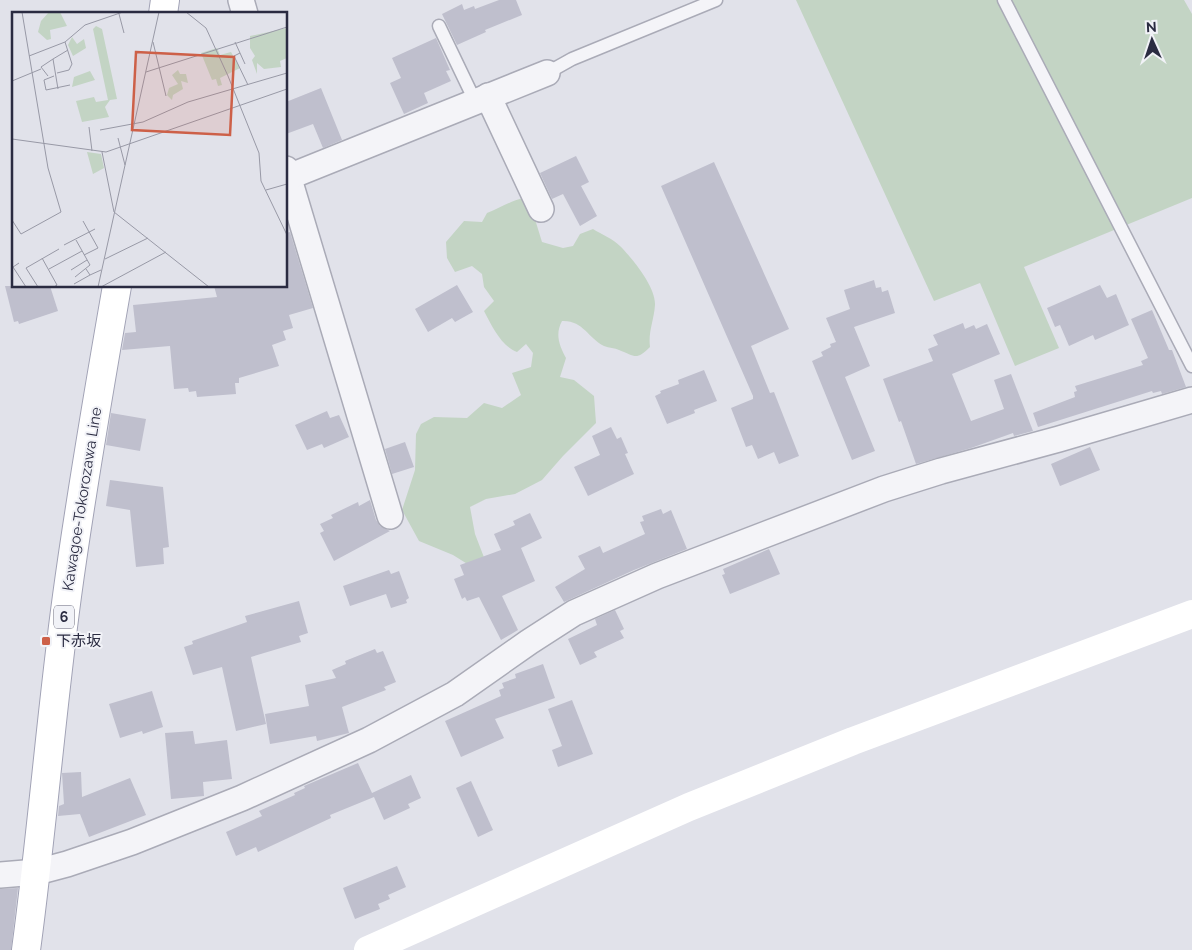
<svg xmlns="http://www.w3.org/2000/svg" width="1192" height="950" font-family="Raleway,'Noto Sans JP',sans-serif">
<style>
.green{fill:#c3d4c4}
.building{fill:#bfbfcd}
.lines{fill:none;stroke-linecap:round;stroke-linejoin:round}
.lane-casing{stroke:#aaabb7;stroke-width:15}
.street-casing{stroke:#aaabb7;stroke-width:28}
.primary-casing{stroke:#a1a2b5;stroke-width:30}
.lane{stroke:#f4f4f8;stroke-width:12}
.street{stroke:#f4f4f8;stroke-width:25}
.secondary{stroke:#fff;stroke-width:28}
.primary{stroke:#fff;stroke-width:28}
.poi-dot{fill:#cd6048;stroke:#f1f2f7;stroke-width:2}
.labels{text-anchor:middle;stroke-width:4;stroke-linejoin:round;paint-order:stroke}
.shield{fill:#f1f2f7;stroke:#666778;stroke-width:1}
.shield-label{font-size:14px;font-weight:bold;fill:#2a2b41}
.street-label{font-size:15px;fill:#2a2b41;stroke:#f1f2f7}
.poi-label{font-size:15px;fill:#2a2b41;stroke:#f1f2f7;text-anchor:start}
.inset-road{fill:none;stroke:#9899a6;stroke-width:1}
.view{fill:#cd6048;fill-opacity:0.15;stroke:#cd6048;stroke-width:2.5}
.inset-edge{fill:none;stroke:#2a2b41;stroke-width:2.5}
</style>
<rect width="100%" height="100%" fill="#e1e2ea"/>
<g class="green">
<path d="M796,0H1184L1192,14V198L1024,267L1059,348L1015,366L980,283L934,301Z"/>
<path d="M524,198L530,203L542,242L563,248L573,246L580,234L593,229C601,234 613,239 620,246C632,258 656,287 655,305C654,320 648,332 650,347C636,361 635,356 619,350C615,348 609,348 604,346C588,338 583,320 562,321C555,334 559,345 566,358L560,377L574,380L594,396L596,423L563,456L542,480L515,494L486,499L470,507L475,534L485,560L469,565L453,555L419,541L402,510L415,470L416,434L421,424L434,417L467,418L484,403L502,408L521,395L512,373L531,367L533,353L526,344L517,352C501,346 492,326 484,311L494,301L484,287L482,274L472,266L455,272L447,258L446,242L464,221L482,222L487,213C500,208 510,201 524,198Z"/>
</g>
<g class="building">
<path d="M499,0H516L522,15L485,30L486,32L457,45L442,14L462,4L464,10L474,6L475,9Z"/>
<path d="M436,38L450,70L446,71L451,81L424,93L428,103L404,114L390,83L401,78L392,58Z"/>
<path d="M321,88L342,140L323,148L313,124L286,134V102Z"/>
<path d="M576,156L589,182L581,186L597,216L580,226L563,194L552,199L540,173Z"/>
<path d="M714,162L789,329L751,346L770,393L774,392L799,456L779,464L774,452L758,459L752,445L746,447L731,408L753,399V396L661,186Z"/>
<path d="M290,232L313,308L289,315L293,328L283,331L286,340L272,345L279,366L239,378V383H235L236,394L197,397L196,391L189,392L188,388L174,389L170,346L122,350L125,333L136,332L133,305L217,297L214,286H286V233Z"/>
<path d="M874,280L876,288L881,287L882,292L888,290L895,313L854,327L870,366L845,377L875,451L852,460L812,361L823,356L821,352L831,347L830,344L836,342L826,318L850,309L844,290Z"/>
<path d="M457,285L473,312L455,322L452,318L428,332L415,309Z"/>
<path d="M1100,285L1107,298L1116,294L1129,325L1095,340L1093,335L1069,346L1060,325L1055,327L1047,308Z"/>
<path d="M5,286H50L58,311L19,324L18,321L14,322Z"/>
<path d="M1152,310L1169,350H1172L1186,387L1162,394L1161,391L1153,393L1152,391L1038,427L1033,413L1075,397L1074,392L1077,391L1075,386L1143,365L1141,361L1148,358L1131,319Z"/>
<path d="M963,323L965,329L974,325L976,329L987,324L1000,354L952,374L971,421L1004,409L994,380L1011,374L1033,431L1014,436L1013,433L971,448L916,464L901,421L899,422L883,379L933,361L928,349L938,345L933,335Z"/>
<path d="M704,370L717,401L694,410L695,413L667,424L655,396L661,393L660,391L679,384L678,380Z"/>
<path d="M327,411L330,418L339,415L349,437L324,448L322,444L307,450L295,425Z"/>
<path d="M111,413L146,419L140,451L106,445Z"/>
<path d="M611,427L617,439L621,437L628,453L625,454L634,474L588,496L574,467L600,455L592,436Z"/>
<path d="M405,442L414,467L392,474L385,449Z"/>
<path d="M1090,447L1100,470L1060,486L1051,464Z"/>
<path d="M110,480L163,487L169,547L163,548L164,564L136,567L130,510L106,506Z"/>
<path d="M370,500L376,520L380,526L390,531L334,561L320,533L324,531L320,524L333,518L331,515L358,502L359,506Z"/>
<path d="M661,509L663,514L671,510L687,549L634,570L564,602L555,587L585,569L578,556L600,546L603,553L645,534L640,522L644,521L642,516Z"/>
<path d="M530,513L542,538L521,548L535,581L502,596L518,630L501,640L479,597L467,601L465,597L462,599L454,579L464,575L460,565L501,550L494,534L515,525L513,521Z"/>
<path d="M769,549L780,574L730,594L722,575L725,574L723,569Z"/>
<path d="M389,570L391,574L399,571L409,598L406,600L407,603L391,608L386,594L350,606L343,586Z"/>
<path d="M299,601L308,633L299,636L301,642L251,657L266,724L236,731L222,667L193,675L184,647L193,644L192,641L247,622L245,616Z"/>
<path d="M615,610L624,629L620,631L624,638L594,652L597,657L580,665L568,639L597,625L595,619Z"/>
<path d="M375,649L377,653L383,651L396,682L384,687L386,690L342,707L349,733L317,741L316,736L270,744L265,714L309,706L305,685L336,678L332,670L346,664L345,661Z"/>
<path d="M543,664L555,698L495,719L504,738L461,757L445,721L501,696L499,690L504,688L502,683L516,678L515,674Z"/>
<path d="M152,691L163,727L143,734L142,731L120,738L109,704Z"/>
<path d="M572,700L593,754L558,767L552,750L562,746L548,709Z"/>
<path d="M193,731L195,744L227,740L232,779L203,782L204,796L171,799L165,733Z"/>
<path d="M358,763L372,793L411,775L421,798L408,804L410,808L384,820L374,797L330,815L331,818L258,852L256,847L236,856L226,832L262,816L259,811L295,795L294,793L305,788L304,786Z"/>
<path d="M81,772L82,797L130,778L146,815L89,837L80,814L58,816L59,806L64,804L62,773Z"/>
<path d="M471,781L493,830L478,837L456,788Z"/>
<path d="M397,866L406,887L388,895L390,899L378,904L380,909L355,919L343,888Z"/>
<path d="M18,888L11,950H0V889Z"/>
</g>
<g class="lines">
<defs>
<g id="lane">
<path d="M1004,0L1192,366"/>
<path d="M439,26L475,101"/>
<path d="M547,73L572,59L716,0"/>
</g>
<g id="street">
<path d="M241,0L245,14"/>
<path d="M488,96L541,209"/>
<path d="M286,169L390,516"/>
<path d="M286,178L547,73"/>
<path d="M0,875L37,872L67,864L132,842L242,798L369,740L455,694L529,642L574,613L657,576L884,489L941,471L1059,439L1192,400"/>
</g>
<g id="primary">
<path d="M163,14L165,0"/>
<path d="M26,950C42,832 51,714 67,596C81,493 99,389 117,286"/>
</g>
</defs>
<use href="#lane" class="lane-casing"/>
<use href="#street" class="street-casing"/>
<use href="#primary" class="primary-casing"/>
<use href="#lane" class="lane"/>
<use href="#street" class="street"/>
<path class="secondary" d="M368,950L689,807L853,741L1192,614"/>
<use href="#primary" class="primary"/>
</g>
<rect class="poi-dot" x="41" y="636" width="10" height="10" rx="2.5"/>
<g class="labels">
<rect class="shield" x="54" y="605.5" width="20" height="23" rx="4"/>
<g class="shield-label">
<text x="64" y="622">6</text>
</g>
<g class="street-label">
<text transform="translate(82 499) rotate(-81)" y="5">Kawagoe-Tokorozawa Line</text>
</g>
<g class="poi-label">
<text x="56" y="646">下赤坂</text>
</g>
</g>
<g transform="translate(12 12)">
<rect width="275" height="275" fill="#e1e2ea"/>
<path d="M37,0H48L55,14L38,18L39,27L35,28L26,20L29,9ZM84,14L90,17L105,87L98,88L93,95L97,105L70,110L64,89L82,85L84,90L96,88L81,17ZM275,16V46L268,49L269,55L252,57L245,51V62L240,48L243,44L238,36V24ZM60,25L65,32L72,27L74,36L61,44L56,33ZM205,36L208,43L219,40L228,56L208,66L210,73L206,74L204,67L200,68L189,41ZM166,58L168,62H174L176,71L169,69L171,77L161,83L160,88L155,83L157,76L166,72L160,63ZM78,59L83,68L60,75L62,65ZM75,140L89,142L92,156L81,162Z" fill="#c3d4c4"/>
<path class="inset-road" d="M174,0L194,16L216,64L247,141L249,169L275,223M107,2L112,21M141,30L154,84M223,30L233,52M228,41L222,44L236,73M17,44L53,30L73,13L111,0M134,60L275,15M45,61L57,58L60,52L53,30M36,64L29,55L41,47M42,64L32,68L34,78L58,73M0,69L29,57M46,77L41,47L56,38M77,115L80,139M88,118L131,110L176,90L275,61M106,126L113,153M0,127L94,140L275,77M90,140L102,200L197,275M254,178L275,172M0,208L9,222L49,200L36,156L10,0M71,209L86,236L72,243M52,233L83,217M30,246L45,273L42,275M93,247L136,226M7,251L1,255L14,275M37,257L70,239M74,257L78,263L89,258M59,258L75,248M63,265L78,253L64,228M62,272L78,263M26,275L14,256L47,237M86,275L147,0M89,275L154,240"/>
<path class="view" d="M124,40L222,45L218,123L120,118Z"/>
<rect width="275" height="275" class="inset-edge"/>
</g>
<g transform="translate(1152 40) rotate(357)" stroke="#f1f2f7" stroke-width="4" paint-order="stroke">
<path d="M0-4L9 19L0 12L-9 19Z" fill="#2a2b41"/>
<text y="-8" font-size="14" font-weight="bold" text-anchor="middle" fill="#2a2b41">N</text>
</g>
</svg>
